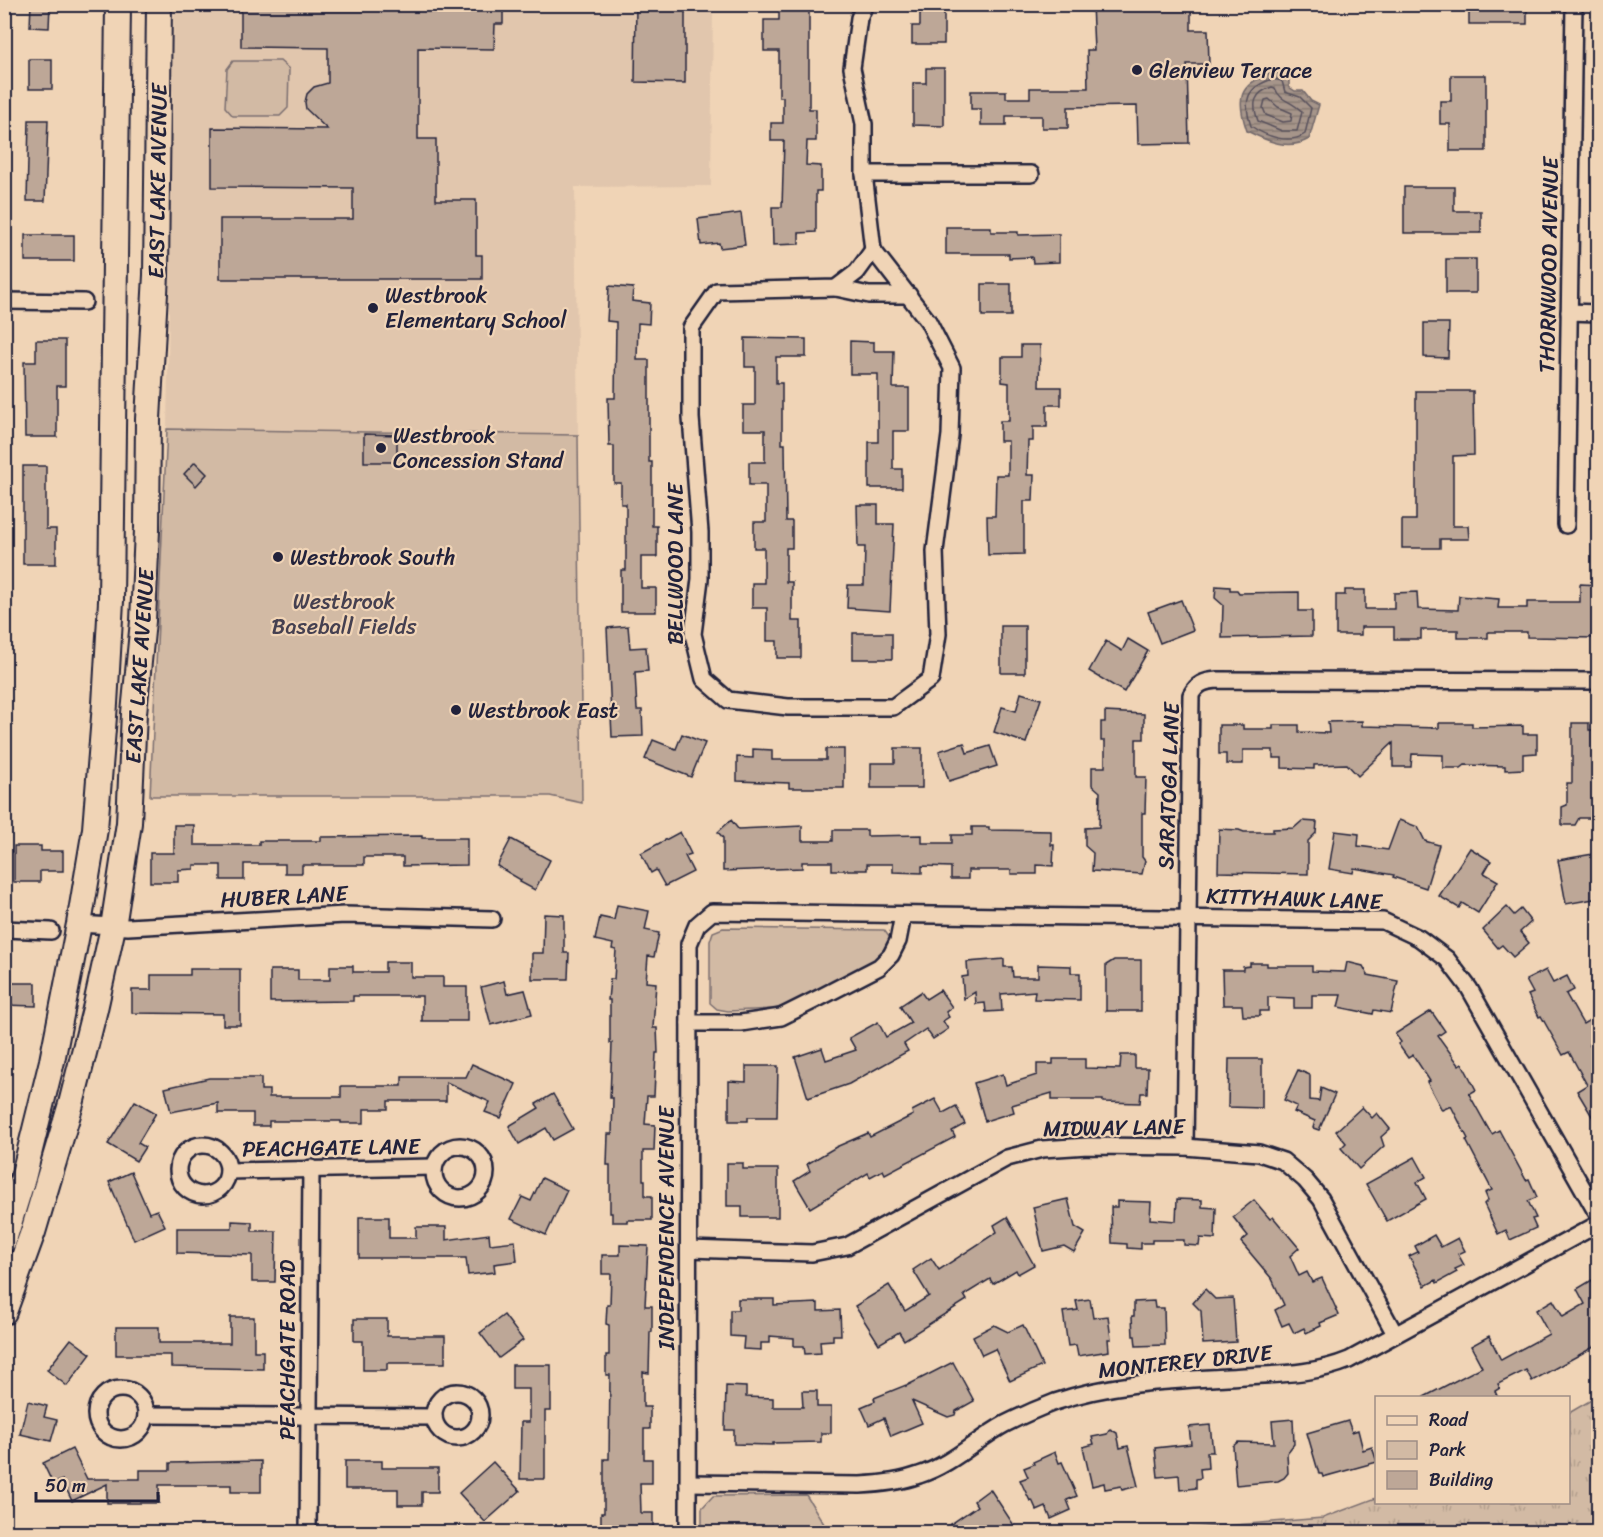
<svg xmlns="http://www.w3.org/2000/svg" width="1603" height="1537" font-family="Sriracha,sans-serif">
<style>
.built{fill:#e1c6ad}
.grass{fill:url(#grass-tufts);stroke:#7a6e70;stroke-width:1.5}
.park{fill:#d2baa4;stroke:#7a6e70;stroke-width:1.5}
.water{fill:url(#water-rules);stroke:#71676a;stroke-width:1.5}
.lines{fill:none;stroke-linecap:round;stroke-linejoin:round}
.shore{stroke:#57505b;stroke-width:1.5}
.building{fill:#bda797;stroke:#22223b;stroke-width:1.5}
.minor-casing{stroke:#22223b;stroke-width:20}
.primary-casing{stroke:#22223b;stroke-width:28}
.minor{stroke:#f0d4b6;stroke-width:15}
.primary{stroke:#f0d4b6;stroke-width:24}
.poi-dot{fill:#22223b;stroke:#f0d4b6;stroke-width:2}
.labels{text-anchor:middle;stroke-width:4.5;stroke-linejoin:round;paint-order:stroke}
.poi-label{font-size:22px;fill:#22223b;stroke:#f0d4b6;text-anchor:start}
.street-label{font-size:22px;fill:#22223b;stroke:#f0d4b6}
.park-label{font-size:22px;fill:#454050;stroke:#f0d4b6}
</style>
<defs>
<pattern id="grass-tufts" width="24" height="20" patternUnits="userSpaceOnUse" patternTransform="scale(1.5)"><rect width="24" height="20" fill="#d2baa4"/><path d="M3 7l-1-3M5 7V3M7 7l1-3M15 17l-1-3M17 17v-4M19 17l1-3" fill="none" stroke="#b4a08e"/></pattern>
<pattern id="water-rules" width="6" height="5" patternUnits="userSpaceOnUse" patternTransform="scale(1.5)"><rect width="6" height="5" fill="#a6958a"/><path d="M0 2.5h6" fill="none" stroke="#877972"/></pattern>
</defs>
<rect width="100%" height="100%" fill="#f0d4b6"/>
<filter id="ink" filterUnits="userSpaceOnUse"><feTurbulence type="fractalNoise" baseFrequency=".0167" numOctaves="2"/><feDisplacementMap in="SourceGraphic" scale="12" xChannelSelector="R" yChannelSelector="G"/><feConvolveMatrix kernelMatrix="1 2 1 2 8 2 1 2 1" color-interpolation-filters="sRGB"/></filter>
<g filter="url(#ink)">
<path class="built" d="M174,5H713L711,186L575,187L578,435L167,429Z"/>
<path class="grass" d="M1598,1396V1532H1146L1323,1518L1376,1498V1502H1568L1569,1413Z"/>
<g class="park">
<path d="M233,61H280L289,69L288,108L280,116H233L225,107L227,69Z"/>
<path d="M167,429L578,435L582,803L550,796H150Z"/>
<path d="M723,928L884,930L893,942L885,954L858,971L815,995L775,1009L728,1011L717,1009L710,1003V941L713,932Z"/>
<path d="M806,1495L829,1532H702V1508L713,1496Z"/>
</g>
<path class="water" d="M1272,72L1289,76V87L1295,91H1303L1311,101L1319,105L1309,139C1288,151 1267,141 1247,131C1236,99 1238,85 1272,72Z"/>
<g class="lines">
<g class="shore">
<path d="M1273,79L1282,81L1285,92L1300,97L1311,108L1305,134C1289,145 1265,136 1251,126C1243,101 1246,87 1273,79Z"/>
<path d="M1272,87L1275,88C1280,102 1293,101 1302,112L1297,131H1282L1258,121C1252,104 1253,93 1272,87Z"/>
<path d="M1269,99L1278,107L1292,113L1291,121L1283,122L1266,115L1263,108L1265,100Z"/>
</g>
</g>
<g class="building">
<path d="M31,4H50L49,28L30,27Z"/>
<path d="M241,4H503V24H495L494,49L418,48V139H436V200H476V255H482V279H220V219H353V188L212,187V128L327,129L306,109L305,102L307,94L314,87L328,83V48L241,47Z"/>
<path d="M636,4H685V83L635,82Z"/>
<path d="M779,4H809V109H816V141H807L806,165L821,166V191H816V232L799,233V244L773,245L772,207H782L784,141H771V123H783V97H779V51H764V20H779Z"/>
<path d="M920,4H944V44H912V26H920Z"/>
<path d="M1092,4H1191V30H1208L1209,64H1187L1189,143L1138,144L1137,106L1068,107V128H1042V116H1006V125H981V109H971V91H1006V98H1030V88H1088L1087,50H1094Z"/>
<rect x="1469" y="4" width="58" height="20"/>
<rect x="29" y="59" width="23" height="30"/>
<path d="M926,68H944V126L913,125V83H926Z"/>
<path d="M1451,75H1486V151H1450V124H1440V101H1451Z"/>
<path d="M29,120H48L45,201H27Z"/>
<path d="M1404,187H1454V211H1481V233H1404Z"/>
<path d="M741,213L745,245L720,248L719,243L701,245L698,219Z"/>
<path d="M946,227H991V232H1018V235L1059,234V262L1033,263L1032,257L1009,258V254H946Z"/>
<rect x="25" y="235" width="49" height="26"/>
<rect x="1446" y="259" width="30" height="34"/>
<rect x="982" y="284" width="29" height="32"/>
<path d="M609,286L633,288L632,301L650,303L649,324L638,323L637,360H649V462H652V526H657V557H641V588H656V612H621V570H626V504H621V483H614V446H609L608,398H615L616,322L607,321Z"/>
<path d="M1424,323H1449L1448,358L1424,357Z"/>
<path d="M745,338L806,339V357H776V383H782V444H785L786,521H792V548H786V582H792V621H801V658H777V641H767V608H752V583H764V548H754V522H766V485H749V462H765V430H743V405H755V367H745Z"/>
<path d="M36,340H65V386H57V437H25L24,362H36Z"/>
<path d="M850,341L874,342V351H894L893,388H909V431H893V469H902V488H869V442H878V374H850Z"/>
<path d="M1021,345H1040L1039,387H1061V405H1047V427H1033V441H1028L1027,475H1034L1033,501H1024V554L988,555L987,516H995L996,475H1008V441H1000V421H1009V383L1002,382V357H1021Z"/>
<path d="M1416,391H1473L1474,455L1453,456V526H1468L1469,539H1440V548H1402V520H1416Z"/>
<path d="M364,434L397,435V462H364Z"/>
<path d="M195,462L207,474L196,486L184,474Z"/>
<path d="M23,466H46V529H56V564H23Z"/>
<path d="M857,505H878V524H894L890,611L847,608L848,585H864L865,547H858Z"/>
<path d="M1580,584L1599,585V638L1527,637V632H1488V638H1458V630H1421V639H1394V627H1361V635H1336V595H1345V590H1365V609H1394V593L1417,592L1418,609L1458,610L1459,596L1499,599L1498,608H1527V602H1580Z"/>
<path d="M1216,586L1230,587V590H1237L1239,593L1299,592V611H1312V636L1222,638L1223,605L1215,598Z"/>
<path d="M1181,600L1193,630L1160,643L1148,612Z"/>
<path d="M628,626L630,648L646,647L648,671L635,672L637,710H642L643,736L612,737L607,628Z"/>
<rect x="1001" y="626" width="24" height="47"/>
<rect x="853" y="633" width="39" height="26"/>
<path d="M1128,639L1148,651L1124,692L1089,671L1106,641L1122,651Z"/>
<path d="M1021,693L1041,699L1026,743L994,732L1002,707L1016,711Z"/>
<path d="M1105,712L1144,714V739H1136V777H1146L1145,813H1142V857L1145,861L1142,874L1092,871L1093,853L1085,846V828L1099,827L1100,792L1092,785V767H1105V741H1101V722H1105Z"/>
<path d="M1362,721V726L1439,728V723H1472V727L1523,726V734H1537V753L1523,754V769L1505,770V766L1465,765L1461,768H1443V755L1412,754L1411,767H1393V743L1358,776L1347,764L1314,765V769L1282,768V758H1273V750H1243V764H1226V754H1219V725H1243V729H1273V725H1299V732L1329,733L1328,722Z"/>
<path d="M1572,723H1589V730H1599V818H1579L1575,825H1562V807L1567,805V783H1572Z"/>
<path d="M682,734L705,743L691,777L645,759L653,740L676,749Z"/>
<path d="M964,743L967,753L990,746L997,766L949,781L939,751Z"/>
<path d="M895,748H922V788H871V763H895Z"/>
<path d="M753,749L772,750V760H826V749H844V788H789V783L737,781V757L753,758Z"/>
<path d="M731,820L738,829L802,826V841H833V830H867V836L922,835V843H952V835H972V827H989V830L1051,831V845H1054L1053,866L1037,865V874H1011V870H968V879H951V867L922,866V873L893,872V864H867V870H832V862H802V868L723,871V838L718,832Z"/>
<path d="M1399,820L1418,827L1425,841L1439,845L1426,888L1393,877L1394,875L1354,868L1353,873L1329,869L1335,831L1359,834L1358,846L1388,850Z"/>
<path d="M1302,821L1317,822L1316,833L1308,841V874L1218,872L1219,829L1239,830L1244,832H1273V829L1294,828Z"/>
<path d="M174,825H194V845H259V841H321V837L422,836V838H467V865L403,866V857H364V865H302V873H285V864H244V880H221V865H194V869L178,870V882H150V853H174Z"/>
<path d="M680,832L691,854L685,856L693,872L665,886L656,870L651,873L641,853Z"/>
<path d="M511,839L550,860L535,890L520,882L521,880L497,866Z"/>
<path d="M14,846H41V851H63V871H40V882H14Z"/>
<path d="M1470,848L1491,861L1484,873L1498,881L1478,913L1462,903L1459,908L1439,896Z"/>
<path d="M1599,853V898L1566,904L1558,860Z"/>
<path d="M617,905L649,911L645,930L659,933L654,957L648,956L646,982L656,983L653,1028H657L658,1053H656L654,1096H647L645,1124L655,1125L654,1151H643V1180H645V1196H652V1220H627V1222H612V1213H610V1165H607L608,1134H612L613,1098H610L612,1043H610V1000H608L610,979H614L616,950L612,949L613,944L595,940L600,917L614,920Z"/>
<path d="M1507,907L1514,915L1521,909L1531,922L1520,932L1529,943L1513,957L1502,945L1498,948L1483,930Z"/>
<path d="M544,914L564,915V953H569L568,979H532V953H543Z"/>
<path d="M1004,959V967H1012L1013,977H1038V965L1071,966V973H1080V1000L1034,999L1035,991L1001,994L1002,1011L986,1012L985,1003L976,1004L975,992L964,999L962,977L968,976L967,962Z"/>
<path d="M1114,960H1141V1011H1106V965Z"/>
<path d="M385,962H411V977H443V987H467V1021H422V996H353V1001L270,1002V970H298V980H330V966H353V972H385Z"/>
<path d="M1347,962L1363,966L1368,975L1398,981L1391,1013L1374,1010L1373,1014L1338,1007L1341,995H1312V1008H1294V998L1268,997V1011H1260V1016H1243L1242,1005H1223L1222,970H1243V967L1250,966V963H1267V966H1312V971L1345,972Z"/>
<path d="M190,969H240V1025H223V1014L132,1013V990H151V975H190Z"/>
<path d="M1546,970L1553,983L1567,976L1574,990L1566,994L1583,1024L1593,1018L1599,1028V1039L1589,1044L1599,1061V1128L1577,1091L1587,1085L1569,1052L1563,1055L1541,1016L1539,1017L1528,995L1533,993L1526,980Z"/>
<path d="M504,981L507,994L525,990L532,1014L491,1025L481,987Z"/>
<path d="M4,983H36V1006L4,1005Z"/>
<path d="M940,990L952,1007L946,1012L949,1017L943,1021L948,1029L933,1039L926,1029L904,1044L908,1051L849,1084L808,1098L795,1057L822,1048L826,1060L856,1050L849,1038L878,1022L886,1037L911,1023L900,1006L921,992L926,999Z"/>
<path d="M1431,1011L1445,1031L1438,1036L1459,1065L1462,1063L1476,1090L1469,1094L1488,1128L1492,1134L1499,1130L1526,1180L1529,1179L1537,1197L1528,1201L1536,1218L1532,1219L1536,1228L1510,1240L1506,1230L1498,1234L1484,1204L1488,1200L1485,1193L1492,1190L1466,1140L1468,1139L1451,1106L1442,1110L1427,1082L1430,1081L1413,1055L1408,1058L1398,1044L1401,1042L1395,1034Z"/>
<path d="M1121,1055H1135V1068H1148L1147,1093H1141L1140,1103L1103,1102V1100H1052V1093L1012,1105L1014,1112L985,1121L974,1083L1003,1074L1006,1085L1037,1075V1064H1053V1059H1085V1068L1120,1069Z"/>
<path d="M1229,1059H1262V1108L1228,1107Z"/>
<path d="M472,1064L516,1084L501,1118L485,1112L490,1102L446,1082V1101H388V1109H364V1123H341V1121H269V1126H253V1113H218V1103L171,1112L165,1088L209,1078H261V1090H269V1097H341V1086H402V1077H466Z"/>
<path d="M746,1066H778L777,1117H748V1121H729V1081L746,1082Z"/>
<path d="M1298,1070L1310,1075V1100L1319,1101L1321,1088L1335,1094L1319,1130L1313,1128L1315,1121L1294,1112L1297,1106L1284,1100Z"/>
<path d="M553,1094L573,1129L553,1140L546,1128L519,1144L509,1126L539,1108L536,1104Z"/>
<path d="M935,1099L943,1113L956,1106L965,1124L952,1131L955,1137L885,1174L883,1170L870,1177L868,1173L810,1208L794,1181L810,1171L807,1164L836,1147L868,1133L870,1137L913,1115L912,1111Z"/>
<path d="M135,1101L156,1113L138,1143L145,1147L136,1161L108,1144Z"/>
<path d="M1362,1107L1372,1118L1377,1113L1390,1129L1381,1137L1384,1146L1359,1169L1341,1148L1346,1143L1336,1131Z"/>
<path d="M1415,1157L1426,1177L1417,1182L1426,1199L1387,1221L1366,1184Z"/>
<path d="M727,1163H743V1169H778V1217H742V1206H727Z"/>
<path d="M131,1172L149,1213L157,1210L165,1226L134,1240L109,1182Z"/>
<path d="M542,1178L567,1190L546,1235L511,1219L522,1197L531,1201Z"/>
<path d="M1068,1199L1075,1227L1085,1233L1074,1252L1064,1246L1043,1251L1033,1207Z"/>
<path d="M1177,1199L1202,1200V1207L1216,1208L1215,1239L1200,1238L1199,1246L1184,1245V1240H1152V1243H1141V1249L1127,1248V1244L1112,1243L1111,1207H1117V1201L1151,1202L1150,1219L1176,1221Z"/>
<path d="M1254,1200L1270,1219L1273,1217L1299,1248L1290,1256L1299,1276L1307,1272L1312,1282L1322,1278L1339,1315L1320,1323L1321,1326L1306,1333L1304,1328L1294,1333L1289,1323L1282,1326L1275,1310L1284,1305L1272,1279L1241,1242L1248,1236L1233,1217Z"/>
<path d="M359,1217H389V1238H416V1227H446V1240L489,1234L490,1244L515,1241L517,1261L494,1264L495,1272L468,1275L466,1258H359Z"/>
<path d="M1007,1217L1034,1265L1018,1274L1016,1270L993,1284L990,1279L964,1295L967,1300L904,1340L899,1332L879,1344L855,1306L889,1285L905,1311L929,1296L913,1270L931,1258L939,1270L997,1232L994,1225Z"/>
<path d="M232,1221L252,1222V1231H276L275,1282H252V1255L177,1253V1228H232Z"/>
<path d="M1434,1235L1441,1247L1458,1238L1465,1251L1458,1254L1464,1265L1455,1269L1457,1272L1437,1283L1436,1280L1425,1286L1409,1256L1418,1252L1415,1246Z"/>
<path d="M620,1245L648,1246L645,1306H652V1332H650L649,1373L643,1372V1407H650V1429H644V1459H652V1483H640L641,1513H653V1533H601V1513H604V1459H609L610,1375H606V1355H609V1325L606,1324L607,1305H610L611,1274H602V1255H620Z"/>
<path d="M1592,1280L1599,1293V1344L1532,1381L1526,1370L1498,1384L1500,1388L1495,1391L1498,1398H1422L1482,1367L1471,1346L1489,1336L1501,1360L1549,1334L1536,1310L1553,1300L1563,1317L1585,1304L1577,1289Z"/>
<path d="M1205,1289L1215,1299L1233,1298L1236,1342L1203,1344L1201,1311L1193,1303Z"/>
<path d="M738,1299H774V1305L818,1303V1311L840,1310L841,1335H833V1340L820,1341L821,1353L805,1354L804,1346H794V1338L770,1336V1343H761V1350L743,1349L744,1337L730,1336V1310H738Z"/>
<path d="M1090,1299L1093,1318L1108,1316L1111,1339H1108L1109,1351L1078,1356L1076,1345L1068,1346L1063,1312L1078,1310L1076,1301Z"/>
<path d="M1154,1301L1155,1308H1164L1165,1345L1136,1346L1135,1336H1133L1132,1316H1134V1302Z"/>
<path d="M504,1315L523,1340L499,1358L480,1333Z"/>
<path d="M230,1317H254V1351H263V1369L171,1367V1355H116V1327H159V1343H230Z"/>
<path d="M354,1319H387V1336H445V1363H387V1370H363V1341H354Z"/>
<path d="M994,1325L1008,1332L1023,1325L1042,1366L1010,1381L995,1349L982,1355L973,1336Z"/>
<path d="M71,1339L91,1354L67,1386L47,1370Z"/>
<path d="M953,1362L974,1401L956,1411L955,1415L948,1417L912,1401L922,1423L891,1436L884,1418L869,1425L861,1407L875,1401L874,1398L906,1385V1386Z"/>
<path d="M512,1365H551V1411H545V1479H520L521,1422H529V1389H512Z"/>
<path d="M726,1386L746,1387V1397L773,1398V1407H803L802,1391H817V1407H831V1433H821V1442L773,1443V1445L734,1444V1430H725Z"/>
<path d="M28,1401L47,1406L44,1417L57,1420L51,1441L20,1434Z"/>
<path d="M1293,1419L1294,1444L1287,1453L1288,1473L1284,1478L1278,1481L1236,1485L1233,1446L1238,1442L1274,1443L1272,1421Z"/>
<path d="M1348,1421L1352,1432L1358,1430L1363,1450L1372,1447L1377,1462L1323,1477L1322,1474H1319L1307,1433Z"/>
<path d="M1210,1425L1213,1452H1207L1208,1468L1200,1469L1201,1478L1196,1479V1488L1180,1490L1179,1475L1158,1477L1155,1448L1191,1444L1189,1427Z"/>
<path d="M1110,1429L1117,1433L1120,1448L1128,1446L1138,1486L1122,1490L1121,1486L1105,1489L1104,1483L1092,1486L1083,1447L1094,1444L1092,1437L1107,1434Z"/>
<path d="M72,1449L87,1479H140V1470H170V1463L261,1461V1492H231V1485H159V1503H107V1484L72,1501L62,1480L53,1484L43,1463Z"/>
<path d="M1055,1452L1059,1463L1062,1462L1077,1496L1067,1500L1071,1510L1051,1519L1046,1507L1037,1511L1032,1500L1030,1501L1020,1480L1028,1477L1024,1468L1034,1464L1033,1462Z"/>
<path d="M345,1461H382V1468H438V1492H422V1505H398V1489H345Z"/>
<path d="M493,1462L520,1491L485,1522L459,1493Z"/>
<path d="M990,1489L1019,1533H938L977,1506L974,1501Z"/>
</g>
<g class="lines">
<defs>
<g id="minor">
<path d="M865,4L859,18L852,68L864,124V174L873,250"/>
<path d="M864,174H1031"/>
<path d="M873,250L928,321L952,368L950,435L935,551L938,634L931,679L893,707H788L728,700L704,679L693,634L700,579V532L691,418V328L717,291L836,288L857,272Z"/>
<path d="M836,288L869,295H909"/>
<path d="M4,301L84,302"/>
<path d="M1569,312L1598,313"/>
<path d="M1566,525L1574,4"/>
<path d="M79,924L128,927L345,915L492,919"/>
<path d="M4,929L51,931"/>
<path d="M689,1023H741L781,1017L819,998L879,967L891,955L898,941L903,915"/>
<circle cx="203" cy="1170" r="25"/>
<circle cx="460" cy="1172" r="26"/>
<path d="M1185,1147L1191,695C1197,684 1204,681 1217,680L1598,681"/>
<path d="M228,1171L434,1167"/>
<path d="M689,1249L812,1253L847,1246L1007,1158L1042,1149L1088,1146L1185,1147L1259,1153L1283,1161L1305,1180L1321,1199L1395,1334"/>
<circle cx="121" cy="1414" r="25"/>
<circle cx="457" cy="1415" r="23"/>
<path d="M146,1415L434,1417"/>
<path d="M688,1483L860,1485C880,1484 900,1482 919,1475C951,1465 976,1440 1005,1424C1021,1416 1039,1408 1055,1402C1116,1381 1182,1380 1245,1376C1281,1374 1315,1374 1349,1360L1598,1224"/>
<path d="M308,1532L311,1168"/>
<path d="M688,1532L689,944L697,925L712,912L1383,921L1419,938L1447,959L1469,988L1598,1215"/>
</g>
<g id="primary">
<path d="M4,1240L23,1178L52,1061L79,924L95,829L105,704L111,601L118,4"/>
<path d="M4,1312L33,1232L71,1104L95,1009L113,927L129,823L134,713L143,621L147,530L148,419L156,275L159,4"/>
</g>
</defs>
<use href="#minor" class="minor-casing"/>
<use href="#primary" class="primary-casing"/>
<use href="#minor" class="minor"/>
<use href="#primary" class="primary"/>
</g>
</g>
<g class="poi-dot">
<circle cx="1137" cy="70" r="6"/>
<circle cx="373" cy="308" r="6"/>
<circle cx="381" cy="448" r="6"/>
<circle cx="278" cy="557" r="6"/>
<circle cx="456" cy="710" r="6"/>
</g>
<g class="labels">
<g class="poi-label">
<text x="1149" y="78">Glenview Terrace</text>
<text x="385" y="303">Westbrook<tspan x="385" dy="25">Elementary School</tspan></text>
<text x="393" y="443">Westbrook<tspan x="393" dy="25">Concession Stand</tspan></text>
<text x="290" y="565">Westbrook South</text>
<text x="468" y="718">Westbrook East</text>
</g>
<g class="street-label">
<text transform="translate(157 181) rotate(-89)" y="8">EAST LAKE AVENUE</text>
<text transform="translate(1548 265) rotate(-89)" y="8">THORNWOOD AVENUE</text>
<text transform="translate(675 564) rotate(-90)" y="8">BELLWOOD LANE</text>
<text transform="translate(139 666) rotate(-86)" y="8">EAST LAKE AVENUE</text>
<text transform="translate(1168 786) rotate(-88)" y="8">SARATOGA LANE</text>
<text transform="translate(284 896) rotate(-3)" y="8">HUBER LANE</text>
<text transform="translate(1294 898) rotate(2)" y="8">KITTYHAWK LANE</text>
<text transform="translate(1114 1127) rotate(-1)" y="8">MIDWAY LANE</text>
<text transform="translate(331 1147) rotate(-1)" y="8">PEACHGATE LANE</text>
<text transform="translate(666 1228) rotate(-90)" y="8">INDEPENDENCE AVENUE</text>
<text transform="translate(287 1350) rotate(-90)" y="8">PEACHGATE ROAD</text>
<text transform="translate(1185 1361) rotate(-6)" y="8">MONTEREY DRIVE</text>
</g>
<g class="park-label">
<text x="344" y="609">Westbrook<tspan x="344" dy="25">Baseball Fields</tspan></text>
</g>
</g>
<rect width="1603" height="1537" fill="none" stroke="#f0d4b6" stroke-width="24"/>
<rect x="12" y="12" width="1579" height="1513" fill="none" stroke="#22223b" stroke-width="2" filter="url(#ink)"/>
<rect x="1375" y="1396" width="195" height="108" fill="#f0d4b6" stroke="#9e8d85" stroke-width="1.5"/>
<rect x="1387" y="1416" width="30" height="9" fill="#f0d4b6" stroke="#9e8d85" stroke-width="1.5"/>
<text x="1429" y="1426" font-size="18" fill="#22223b">Road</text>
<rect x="1387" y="1441" width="30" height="18" fill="#d2baa4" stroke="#9e8d85" stroke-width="1.5"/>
<text x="1429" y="1456" font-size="18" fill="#22223b">Park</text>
<rect x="1387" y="1471" width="30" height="18" fill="#bda797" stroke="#9e8d85" stroke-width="1.5"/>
<text x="1429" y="1486" font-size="18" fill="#22223b">Building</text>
<path d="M36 1492v9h122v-9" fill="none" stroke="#22223b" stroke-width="3"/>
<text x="45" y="1492" font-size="18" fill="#22223b" stroke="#f0d4b6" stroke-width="4.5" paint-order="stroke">50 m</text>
</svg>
